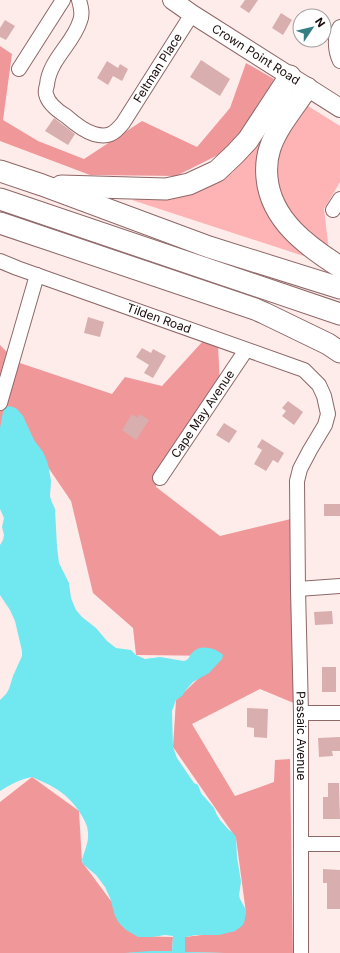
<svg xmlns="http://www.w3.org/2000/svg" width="340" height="953" font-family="Inter,sans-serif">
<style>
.green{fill:#feb3b4}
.forest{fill:#f09799}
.water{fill:#71e7f0}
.building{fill:#d9aeae}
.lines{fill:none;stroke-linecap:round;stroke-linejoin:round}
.minor-casing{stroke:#8e6767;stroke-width:16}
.major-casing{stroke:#8e6767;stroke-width:20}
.highway-casing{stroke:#8e6767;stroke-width:23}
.minor{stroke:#fff;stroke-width:14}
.major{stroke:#fff;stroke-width:18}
.highway{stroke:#fff;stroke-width:21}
.labels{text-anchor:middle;stroke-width:3;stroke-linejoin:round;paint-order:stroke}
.street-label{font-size:12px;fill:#180a0a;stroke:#fff}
</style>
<rect width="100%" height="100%" fill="#feeceb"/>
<g class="green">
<path d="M308,106L340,126V182L324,209L329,252L296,224L279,195L275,166L284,137Z"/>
<path d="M265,136L261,195L272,223L316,260L132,200L188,190L232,173Z"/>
</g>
<g class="forest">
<path d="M0,46L12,54L3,120L38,141L84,159L142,121L197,147L230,108L246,63L274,79L267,95L228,150L176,176L90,175L0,141Z"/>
<path d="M203,341L218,346L220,383L158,471L156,487L220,536L295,518L296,704L260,689L192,724L235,796L274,782L275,760L290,759L293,953H224L185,952V937L235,931L246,913L236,838L173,747L176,700L222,656L136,655L133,628L93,593L71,501L7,407L0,440V345L17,362L112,394L125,377L162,386Z"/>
<path d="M32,777L79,811L82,862L137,936L173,937L172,951L126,953H0V802Z"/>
</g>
<path class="water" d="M7,406L13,407L17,409L23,416L34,440L43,452L47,461L49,469L51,481L50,496L51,500L55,509L57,547L59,563L69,583L71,598L76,610L82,617L96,628L107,641L116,648L131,650L136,655L145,659L160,657L184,661C191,659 188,656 193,652C200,644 216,648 223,655L222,659L209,673L193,682L186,690L182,696L176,700L172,711L173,747L177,758L192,780L194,783L198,785L201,793L214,808L217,815L220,820L228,829L234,834L236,838L237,857L241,882L239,895L240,899L246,910V913L244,923L242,926L235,931L219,935H196L185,937V952L226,953H125L150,951H172L173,936L165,935L152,937H138L126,930L119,923L115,916L110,898L105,887L96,875L83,864L82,860C84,852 89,842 88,833C88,827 85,821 82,816C70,795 54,786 32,777C20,779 10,785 0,791V700L6,694L9,689L13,676L22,656V651L15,621L10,610L0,595V545L3,540L4,535L2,527L4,518L0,509V428L3,412L5,407Z"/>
<g class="building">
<path d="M245,0H258L249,13L240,7Z"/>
<path d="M281,13L292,20L283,35L272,28Z"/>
<path d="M5,20L15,26L6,40L0,37V28Z"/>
<path d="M201,60L230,79L220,96L190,77Z"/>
<path d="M107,61L118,68L120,64L128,69L122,81L113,76L108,85L97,78Z"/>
<path d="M54,118L75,134L68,145L45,131Z"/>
<path d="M88,317L104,322L100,337L84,333Z"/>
<path d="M142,348L151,353L153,349L166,356L153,378L144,373L149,365L136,357Z"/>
<path d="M288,401L303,412L294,425L282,416L286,411L282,408Z"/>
<path d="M132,414L138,418L140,414L149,420L136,440L122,430Z"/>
<path d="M224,423L237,431L229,443L216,435Z"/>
<path d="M262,439L284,453L278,463L273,460L266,471L254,464L262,450L257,447Z"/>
<rect x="324" y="504" width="16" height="12"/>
<path d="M332,611L333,624L315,625L314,612Z"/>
<rect x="322" y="667" width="14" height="25"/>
<path d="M247,708L268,709L267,738L254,737V728L247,727Z"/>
<path d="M340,737V751H332L333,756L319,757L318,738Z"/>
<path d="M328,783H339L340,819H323V797H328Z"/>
<path d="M323,869L340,870V909H327V883H323Z"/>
</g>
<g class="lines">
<defs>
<g id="minor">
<path id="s1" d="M79,0C81,7 83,14 80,21C73,44 49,60 47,85C46,88 45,91 46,94C48,104 58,111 66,116C74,123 84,131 94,134C108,138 114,134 123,123L192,14"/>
<path d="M340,27C334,36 335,51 340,61"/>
<path d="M19,69L63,0"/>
<path d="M333,210L340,199"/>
<path id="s2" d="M0,261L17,268L304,370L319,385L324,396L328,414L325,425L310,450L300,469L297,481L298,589L301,713V953"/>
<path d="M0,403L37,275"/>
<path id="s3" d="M160,478L246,350"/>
<path d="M298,589L340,586"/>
<path d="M301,713H340"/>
<path d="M301,844H340"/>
</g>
<g id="major">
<path id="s4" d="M172,0L192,14L340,108"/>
</g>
<g id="highway">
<path d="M307,88C295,106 277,127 270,148C267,157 266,168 267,178C271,220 307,246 340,267"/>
<path d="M0,171L42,185L209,247L340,288"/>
<path d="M61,186L166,189L189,184L217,171L235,154L248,140L290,76"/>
<path d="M0,199L340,314"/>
<path d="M0,223L255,309L264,313L328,344L340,352"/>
</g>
</defs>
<use href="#minor" class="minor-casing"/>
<use href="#major" class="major-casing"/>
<use href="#highway" class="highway-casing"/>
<use href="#minor" class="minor"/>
<use href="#major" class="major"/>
<use href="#highway" class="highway"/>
</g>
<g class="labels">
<g class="street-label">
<text dy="4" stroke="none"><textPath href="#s4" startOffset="100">Crown Point Road</textPath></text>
<text dy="4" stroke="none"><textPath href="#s1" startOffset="266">Feltman Place</textPath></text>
<text dy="4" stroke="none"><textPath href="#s2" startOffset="169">Tilden Road</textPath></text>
<text dy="4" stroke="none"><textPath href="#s3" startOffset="77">Cape May Avenue</textPath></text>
<text dy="4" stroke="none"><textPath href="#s2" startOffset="704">Passaic Avenue</textPath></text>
</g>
</g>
<g transform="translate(312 28) rotate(55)"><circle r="19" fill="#ffffff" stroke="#a39d9d"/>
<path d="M0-3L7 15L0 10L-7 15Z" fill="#357e84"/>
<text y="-6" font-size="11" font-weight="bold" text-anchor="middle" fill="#180a0a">N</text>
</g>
</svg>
